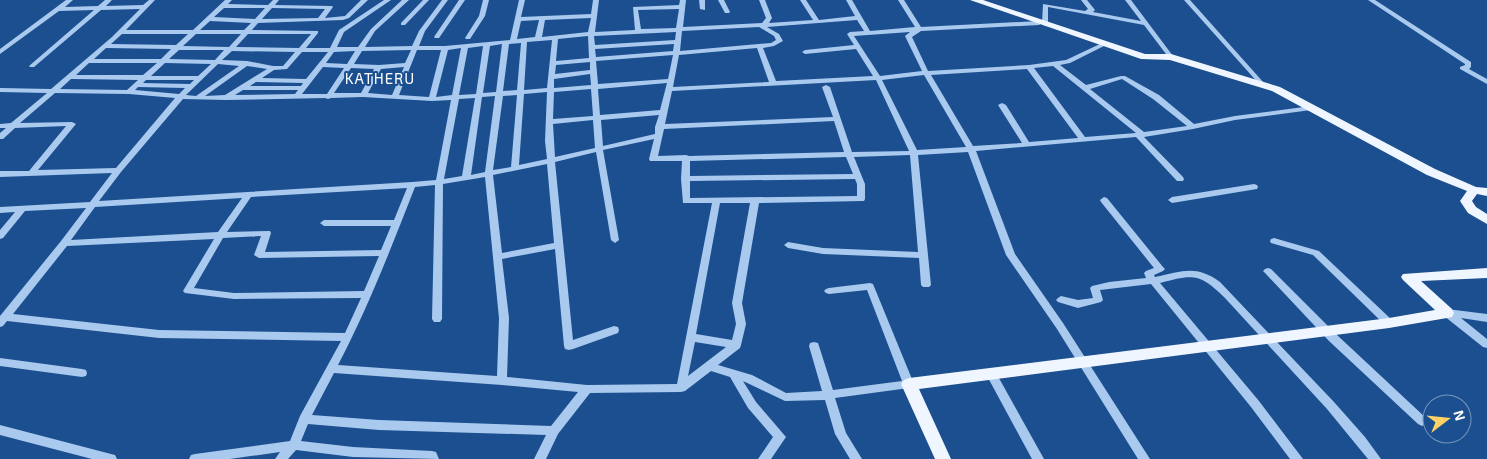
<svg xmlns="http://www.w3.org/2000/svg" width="1487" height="459" font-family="'Exo 2',sans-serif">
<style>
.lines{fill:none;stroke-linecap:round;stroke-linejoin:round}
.minor{fill:#a9c9ee;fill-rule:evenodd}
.major{fill:#f0f6ff;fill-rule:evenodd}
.labels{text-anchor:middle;stroke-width:4;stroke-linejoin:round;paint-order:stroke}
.far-quarter-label{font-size:15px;letter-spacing:1px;fill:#fff;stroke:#1b4f8f}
</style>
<rect width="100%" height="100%" fill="#1b4f8f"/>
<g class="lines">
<g class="minor">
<path d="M66,0H73L65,7L98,6L105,0H112L106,6L143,5L149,0H155L126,30H193L225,0H232L228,4L268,5L273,0H279L275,5L332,6L333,7L325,18L345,16L361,0H368L349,18L343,20L258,23L252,30L318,31V33L306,48H330L339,30L384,0H391L344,32L337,47H358L371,29L402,0H409L375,31L365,47L412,46L419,31L442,0H448L425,31L419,46H445L510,40L519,0H525L521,17L591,14L593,0H599L595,32L635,30L633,7L679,5L680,0H686L683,27L762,23L766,18L759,0H765L772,18L769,23L813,20L800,0H806L819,20L855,16L846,0H852L870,31L915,27L898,0H904L921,27L1039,21L1042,23L1043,4L1085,11L1088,9L1081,0H1087L1095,10L1093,12L1141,21L1125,0H1131L1173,56V58H1169L1144,25L1048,7V24L1045,26L1042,23L1039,25L921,31L912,37L928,71L1029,65L1066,60L1102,43H1106V45L1070,63L1060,65L1086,85L1121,76H1125L1159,95L1194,124L1235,116L1311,106L1315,108L1311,110L1235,120L1193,129L1144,137L1183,177L1184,179L1183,181H1177L1136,137L976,151L1015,254L1063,323L1150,459H1138L1057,329L1006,255L968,152L918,155L931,285L929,287H923L921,285L919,258L823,254L788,248L784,245L788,242L823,248L918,252L910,155L854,157L865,184V199L864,201L759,203L742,303L746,324L741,345L740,348L718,365L752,375L786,393L822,391L809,346L810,343L814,342L818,343L819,346L833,390L902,381L867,290L829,294L826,293L824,291L826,289L829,288L870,283L873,284L914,384L913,387L909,388L835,398L846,433L862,459H850L835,434L825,400L785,401L743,381L756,402L786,437L771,459H758L773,437L748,408L730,377L711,371L685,391L681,392L590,393L558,434L546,459H534L546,435L379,430L308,424L301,441L353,447L432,451L436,452L439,459L353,457L296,450L288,459H275L280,452L230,459H189L191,455L195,454L290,441L300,416L341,341L159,338L7,321L3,326L0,327V316L61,241L86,208L25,211L3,238L0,239V230L15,212L0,213V207L90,202L112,173L0,177V171H29L66,126L15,128L3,139H0V133L6,128H0V124L11,123L47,93L0,92V88L51,89L112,37L140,9L101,10L34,67H30L29,66L94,10L59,11L0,54V49ZM224,8H265L255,19L214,17ZM272,8L325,9L318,18L262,19ZM679,9L676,28L641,29L638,10ZM591,18L588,32L542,37L545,20ZM539,20L535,37L517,39L521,21ZM857,20L864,31L850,32L847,34L854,45L805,50L802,52L805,54L856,49L873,76L776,81L763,48L774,46L783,41L779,34L767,27ZM210,21L251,23L244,30H200ZM759,27L774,36L776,40L771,43L680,51L682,31ZM676,32L675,40L595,45L594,36ZM910,32L905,36L922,71L880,76L854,36ZM122,34H188L176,45L111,44ZM196,34H241L229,47L183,46ZM248,34H311L299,48L236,47ZM588,36L589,58L556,61L558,39ZM552,40L547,88L524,90L527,42ZM521,43L517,90L503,91L509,44ZM502,44L496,92L483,93L490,46ZM674,44L673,51L596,57L595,49ZM483,46L476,94L459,95L468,48ZM106,48L171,49L161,59H94ZM461,48L452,95L436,97L448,50ZM757,48L769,82L673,87L679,55ZM179,50H224L215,60L169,59ZM411,50L405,63L379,65L354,64L362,51ZM417,50H441L429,97L399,95ZM232,51L295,52L283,66H273L247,61L222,60ZM355,51L347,64L326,63L334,52ZM302,52H328L306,79L262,78L274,70L287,69ZM673,55L668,79L598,84L596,61ZM590,62V70L555,74L556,65ZM89,63H157L143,75H76ZM165,63L211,64L198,76H151ZM218,64L239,66L196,96L186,95ZM247,66L267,69L225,95L205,96ZM1053,66L1136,133L1085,137L1034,68ZM323,67L344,68L327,94H302ZM404,67L392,95L368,93L381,69ZM351,68L374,69L361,93H334ZM1027,69L1078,138L1029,142L1006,105L1002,103L998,105L1022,143L973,146L931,75ZM590,74L591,85L554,88V79ZM924,75L966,147L917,150L882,80ZM71,79L138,80L127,90L60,89ZM1122,79L1153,99L1187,126L1144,132L1090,89ZM146,80H194L190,84L143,83ZM876,80L909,151L852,152L830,87L826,85L822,87L833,117L665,124L672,91ZM256,82L303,83L301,86H250ZM667,83L660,110L600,115L598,89ZM138,87L185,88L179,94L135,90ZM591,89L593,116L553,119L554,92ZM243,90H298L295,94L235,95ZM547,92L545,141L547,159L519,165L524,94ZM55,93L129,94L175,98L116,168L38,170L76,124L72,122L20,123ZM517,95L511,167L493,170L503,96ZM495,96L485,172L471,175L482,97ZM363,97L432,101L451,100L436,180L412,182L99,201L121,172L183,99L226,100L325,98L328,99L331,98ZM475,98L462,176L444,179L459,99ZM659,115L655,127V134L603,146L601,120ZM593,120L595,148L555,157L553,124ZM834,121L844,152L689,156L686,155L658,156L664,129ZM654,139L649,159L650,161H682L681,179L683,203H712L677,384L587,385L507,377L509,318L502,259L555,249L564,346L565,349L569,350L573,349L618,333L619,330L618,327L614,326L573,340L555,162L596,152L611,240L615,243L619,240L603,150ZM846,157L853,174L690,176V161ZM547,164L554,243L502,253L493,175ZM485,177L499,318L497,376L338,365C368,308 391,248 415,187L435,185L432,319L434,322H440L442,319L443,184ZM855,179L857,184V196L690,198V181ZM407,188L394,220H324L320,223L324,226H391L381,250L265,252L271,233L270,231L227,232L251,197ZM242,198L218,232L71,240L95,207ZM720,203H750L732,303L736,324L732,340L696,334ZM261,236L254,255L259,258L379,256L364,291L234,293L194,288L223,238ZM214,239L183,291L185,293L234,299L361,298L345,333L159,330L13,314L67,246ZM695,342L726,347L688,376ZM334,373L502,385L578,392L551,426L379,420L312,415Z"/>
<path d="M423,0H429L405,25H401V23Z"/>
<path d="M459,0H465L439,38H435L434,37Z"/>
<path d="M483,0H489L485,16L470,39H466L465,38L479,16Z"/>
<path d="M699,0H705V10L700,9Z"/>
<path d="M718,0H724L730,12L729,13H725Z"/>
<path d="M1184,0H1190L1264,83V85H1260Z"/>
<path d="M1368,0H1375L1471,62V67L1469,69L1487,79V84L1460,69V67L1465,65V64Z"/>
<path d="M1254,184L1257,185L1258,187L1257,189L1172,203L1168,200L1172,197Z"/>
<path d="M1104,197L1107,198L1163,267L1165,269L1163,271L1154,275L1155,277C1182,272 1195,264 1220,282L1334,402L1365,437L1381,459H1368L1327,409L1225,298C1200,273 1193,274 1160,283L1259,401L1303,459H1290L1251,407L1151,284L1100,290L1103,300L1101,302L1078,308L1058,302L1056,300L1058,298L1061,296L1078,300L1093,298L1090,288L1092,286L1109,282L1146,278L1144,273L1146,271L1154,268L1101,202L1100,200Z"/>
<path d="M1274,238L1319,251L1392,320L1394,323L1392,326H1386L1313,255L1271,243L1270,241L1271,239Z"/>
<path d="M1268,268L1271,269L1337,335L1426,418L1427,421L1426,424L1422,426L1418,424L1329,341L1265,273L1263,271L1265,269Z"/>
<path d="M1447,309L1487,314V322L1461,318L1487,339V348L1483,347L1444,316L1442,313L1444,310Z"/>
<path d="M0,358L82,369L86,370L87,373L86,376L82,377L0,366Z"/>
<path d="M991,370L995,371L1044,459H1032L986,374L987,371Z"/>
<path d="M0,425L111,454L115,455L117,459H92L0,435Z"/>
</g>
<g class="major">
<path d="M970,0H983L1145,54H1171L1280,87L1435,169L1476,187L1487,188V196L1477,194L1472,201L1476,207L1487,214V224L1468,213L1460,201L1467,191L1427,175L1272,91L1170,60L1141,59Z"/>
<path d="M1487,268V278L1421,281L1452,309L1454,313L1452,317L1447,318L1389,328L919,389L951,459H935L901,384L904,380L909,378L1389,318L1435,310L1403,280L1401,277L1403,274Z"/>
</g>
</g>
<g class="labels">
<g class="far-quarter-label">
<text x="380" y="84">KATHERU</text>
</g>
</g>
<g transform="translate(1447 419) rotate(74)"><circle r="24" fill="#1b4f8f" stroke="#7695bc"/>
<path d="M0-4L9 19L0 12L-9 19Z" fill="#ffd166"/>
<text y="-8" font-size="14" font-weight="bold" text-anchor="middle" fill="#ffffff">N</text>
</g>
</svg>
